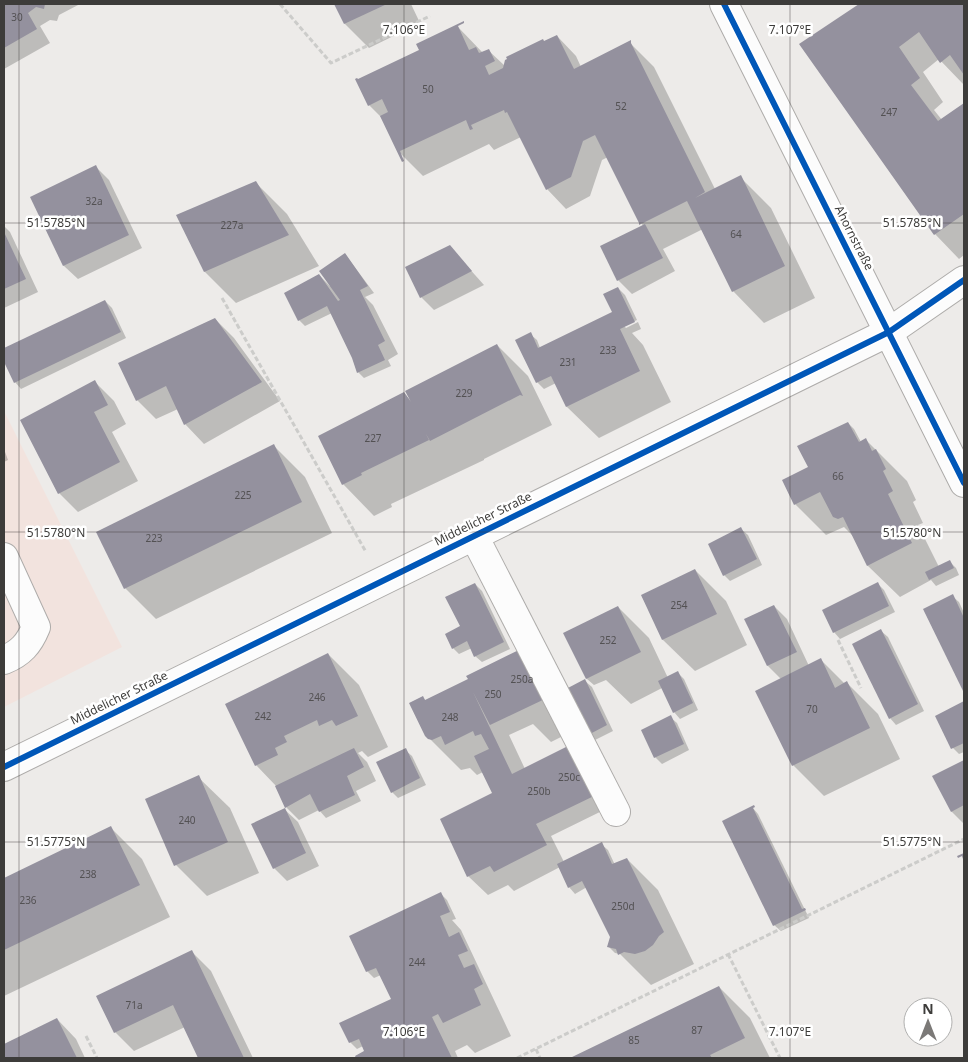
<svg xmlns="http://www.w3.org/2000/svg" width="968" height="1062" font-family="'Noto Sans',sans-serif">
<style>
.education{fill:#f2e3de}
.shadow{fill:#0003}
.building{fill:#94919e}
.lines{fill:none;stroke-linecap:round;stroke-linejoin:round}
.minor-casing{stroke:#aeacaa;stroke-width:30}
.path{stroke:#ccccca;stroke-width:3;stroke-dasharray:5 2.5;stroke-linecap:butt}
.minor{stroke:#fcfcfc;stroke-width:28}
.cycleway-casing{stroke:#fff;stroke-width:9}
.cycleway{stroke:#0057b8;stroke-width:6}
.ticks{fill:none;stroke:#3d3c3a;stroke-width:1;stroke-opacity:0.45}
.labels{text-anchor:middle;stroke-width:5;stroke-linejoin:round;paint-order:stroke}
.number-label{font-size:10px;fill:#535153}
.street-label{font-size:12px;fill:#3d3c3a;stroke:#fff}
.ticks-label{font-size:12px;text-anchor:middle;fill:#3d3c3a;stroke:#fff;stroke-width:5;stroke-linejoin:round;paint-order:stroke}
</style>
<rect width="100%" height="100%" fill="#edebe9"/>
<path class="education" d="M4,411L122,647L4,707Z"/>
<g class="shadow">
<path d="M4,4H80L59,15L57,21L50,20L40,26L50,43L4,69Z"/>
<path d="M336,4H411L420,23L369,48L345,24Z"/>
<path d="M861,4H964V85L939,59L923,72L943,102L934,110L942,120L964,105V255L959,259L935,234L801,44Z"/>
<path d="M457,26L483,53L489,51L505,66L557,36L576,56L581,67L630,43L654,67L715,189L740,177L771,208L815,298L764,323L733,291L703,229L663,249L675,271L632,294L618,280L643,226L608,157L602,160L590,196L566,209L547,189L521,137L494,150L489,144L423,176L398,151L384,120L369,105L421,50Z"/>
<path d="M96,167L109,180L142,248L78,279L64,266L32,198Z"/>
<path d="M256,183L287,214L319,266L236,303L205,272L177,216Z"/>
<path d="M4,226L10,232L38,292L4,308Z"/>
<path d="M450,247L484,285L434,310L421,297Z"/>
<path d="M345,254L374,293L365,297L373,305L398,354L388,360L391,366L364,378L358,372L353,357L332,313L305,326L299,320L319,275L330,286Z"/>
<path d="M618,288L625,295L637,320L624,326L626,328L638,322L641,329L632,333L643,345L671,402L599,438L567,407L556,383L544,389L537,382L517,340L530,334L537,340L540,348L614,313Z"/>
<path d="M105,301L112,308L126,338L21,389L15,382L4,359V349Z"/>
<path d="M215,319L234,338L280,401L204,444L185,424L178,409L156,419L137,400L120,364Z"/>
<path d="M497,345L528,376L552,425L484,459V460L391,504L392,507L374,516L343,484L404,393L410,400Z"/>
<path d="M95,382L114,401L126,424L112,432L138,481L78,512L59,493Z"/>
<path d="M848,423L854,429L861,442L866,440L907,481L916,500L913,502L923,523L918,525L939,567L950,562L956,568L959,575L936,586L931,580L900,597L868,566L854,537L844,527L826,535L795,504L809,468Z"/>
<path d="M274,446L305,477L332,533L156,619L125,588Z"/>
<path d="M4,449L8,460L4,462Z"/>
<path d="M741,529L748,535L762,565L730,581L724,575Z"/>
<path d="M695,570L726,601L747,645L695,671L663,640L642,596Z"/>
<path d="M475,584L482,591L510,649L482,662L475,656L472,648L459,654L453,648Z"/>
<path d="M878,584L884,590L895,612L840,639L834,632Z"/>
<path d="M952,596L959,602L964,613V690L924,610Z"/>
<path d="M774,606L787,619L809,666L821,660L845,684L847,683L878,714L900,759L824,796L793,765L781,679L768,666L746,620Z"/>
<path d="M618,607L649,638L668,678L678,673L684,679L698,710L680,719L674,712L662,688L631,704L606,680L594,685L587,679L565,634Z"/>
<path d="M881,631L888,637L924,711L896,725L890,718Z"/>
<path d="M525,649L579,728L551,742L533,724L509,735L525,769L572,746L608,808L551,836L564,862L601,844L608,850L615,865L627,859L658,890L694,964L651,985L620,954L615,953L608,946L614,943L587,887L575,894L569,887L560,867L514,891L508,885L488,895L468,876L494,794L483,772L477,775L470,768L461,770L426,735L423,698L426,701L467,681Z"/>
<path d="M328,654L359,685L388,747L368,757L362,751L358,753L367,762L376,781L356,791L361,801L326,818L319,810L299,820L286,807L277,787L256,765Z"/>
<path d="M585,681L592,687L613,731L595,740L589,734Z"/>
<path d="M964,703V752L959,754L953,748L954,708Z"/>
<path d="M670,717L677,723L689,750L662,764L655,757Z"/>
<path d="M405,750L412,756L426,785L398,798L392,792Z"/>
<path d="M964,761V824L952,812L934,777Z"/>
<path d="M198,777L230,808L259,873L207,896L176,865Z"/>
<path d="M752,807L758,814L809,918L781,931L774,925Z"/>
<path d="M284,809L298,822L319,866L287,881L274,868Z"/>
<path d="M111,828L142,859L170,917L4,996V880Z"/>
<path d="M441,894L447,900L456,919L452,920L461,930L511,1036L475,1053L467,1045L455,1051L458,1058H357L356,1056L366,1051L363,1046L357,1049L350,1042L341,1023L394,1004L381,975L374,978L367,971Z"/>
<path d="M192,952L211,971L253,1058H200L185,1027L134,1051L115,1032Z"/>
<path d="M719,987L750,1018L770,1058H573Z"/>
<path d="M57,1019L76,1039L85,1058H4V1045Z"/>
</g>
<g class="building">
<path d="M4,4H45L44,9L36,7L28,13L37,29L4,48Z"/>
<path d="M334,4H387L344,24Z"/>
<path d="M859,4H964V75L950,55L940,63L919,32L899,47L920,78L911,85L938,121L964,103V214L934,235L799,44Z"/>
<path d="M464,21V23L458,26L469,50L476,47L479,53L489,49L495,61L485,66L489,75L503,68L505,60L507,59L506,57L543,39L544,41L557,35L574,69L631,40V43L705,192L695,198L741,175L785,266L732,292L687,201L639,225V223L595,135L583,141L571,177L546,190L507,112L505,113L504,110L471,125L473,129L470,130L466,120L400,151L404,161L402,162L380,116L388,112L382,99L368,106L355,79L357,78L358,79L419,50L416,44Z"/>
<path d="M96,165L129,235L63,266L30,197Z"/>
<path d="M256,181L289,235L204,272L176,215Z"/>
<path d="M645,224L663,258L617,281L600,246Z"/>
<path d="M4,232L26,279L4,289Z"/>
<path d="M450,245L472,271L420,298L405,267Z"/>
<path d="M345,253L368,286L360,290L385,341L378,345L385,360L357,373L352,358L327,306L298,321L284,293L319,274L338,301L340,300L319,271Z"/>
<path d="M618,287L635,322L620,329L640,371L566,407L551,376L536,383L515,340L531,332L538,348L612,312L603,294Z"/>
<path d="M105,300L121,332L14,383L4,362V348Z"/>
<path d="M215,318L262,382L184,425L166,386L136,401L118,363Z"/>
<path d="M497,344L523,396L520,395L430,441L426,434L429,440L361,473L362,475L342,485L318,436L404,392L411,402L405,391Z"/>
<path d="M95,380L108,405L94,412L120,462L58,494L20,420Z"/>
<path d="M848,422L859,442L866,438L872,451L876,449L886,469L883,471L893,491L888,494L912,543L867,566L843,517L838,519L833,517L820,492L794,505L782,480L808,467L797,446Z"/>
<path d="M274,444L302,502L124,589L96,532Z"/>
<path d="M741,527L757,559L723,576L708,544Z"/>
<path d="M950,560L954,568L929,580L925,572Z"/>
<path d="M695,569L717,614L662,640L641,595Z"/>
<path d="M878,582L889,606L833,633L822,610Z"/>
<path d="M475,583L504,642L474,657L467,641L452,649L445,634L460,626L445,597Z"/>
<path d="M953,594L964,618V693L923,609Z"/>
<path d="M774,605L797,652L767,666L744,619Z"/>
<path d="M618,606L641,652L586,679L563,633Z"/>
<path d="M881,629L918,704L889,719L852,644Z"/>
<path d="M525,647L549,697L490,725L473,692L512,774L572,744L596,795L536,824L547,845L494,872L490,866L467,877L440,819L492,793L474,756L489,749L481,734L475,736L473,731L445,745L441,736L432,740L428,739L425,736L409,703L423,696L425,700L468,679L466,676Z"/>
<path d="M328,653L358,716L336,726L332,720L319,726L317,720L284,736L287,742L275,748L278,755L255,766L225,704Z"/>
<path d="M821,658L835,688L847,681L870,728L792,766L755,691Z"/>
<path d="M678,671L693,703L673,713L658,681Z"/>
<path d="M585,679L607,725L588,735L566,689Z"/>
<path d="M964,701V743L951,749L935,716Z"/>
<path d="M671,715L684,744L654,758L641,730Z"/>
<path d="M354,748L364,767L347,776L355,795L319,812L310,794L285,808L275,786Z"/>
<path d="M406,748L420,778L391,793L376,762Z"/>
<path d="M964,760V805L951,812L932,776Z"/>
<path d="M199,775L228,842L174,866L145,799Z"/>
<path d="M754,805L755,807L753,808L802,909L805,908L806,910L773,926L722,821Z"/>
<path d="M285,808L306,853L273,869L251,824Z"/>
<path d="M111,826L140,885L4,950V878Z"/>
<path d="M602,842L612,864L627,858L664,932L659,936L653,945L645,951L635,954L624,952L618,955L616,949L607,947L610,937L582,881L568,888L557,864Z"/>
<path d="M964,853V862L962,856L958,858L957,856Z"/>
<path d="M441,892L450,912L440,916L449,937L459,932L468,951L458,955L464,968L474,964L483,984L474,989L481,1005L443,1023L438,1014L432,1017L452,1058H356L355,1056L364,1051L359,1039L349,1043L339,1023L391,999L376,968L366,972L349,936Z"/>
<path d="M192,950L244,1058H198L173,1005L114,1033L96,996Z"/>
<path d="M719,986L745,1038L710,1055L712,1058H570Z"/>
<path d="M57,1018L77,1058H4V1044Z"/>
</g>
<g class="lines">
<defs>
<g id="minor">
<path d="M724,4L964,483"/>
<path d="M474,536L616,812"/>
<path d="M4,557L36,627C29,644 21,653 4,660"/>
<path d="M4,767L889,332L964,280"/>
</g>
</defs>
<use href="#minor" class="minor-casing"/>
<g class="path">
<path d="M280,4L331,63L430,16"/>
<path d="M222,298L366,552"/>
<path d="M838,640L861,688"/>
<path d="M728,954L780,1058"/>
<path d="M86,1036L97,1058"/>
<path d="M536,1049L540,1058"/>
<path d="M517,1058L964,839"/>
</g>
<use href="#minor" class="minor"/>
<defs>
<g id="cycleway">
<path d="M724,4L964,483"/>
<path d="M4,767L889,332L964,280"/>
</g>
</defs>
<use href="#cycleway" class="cycleway-casing"/>
<use href="#cycleway" class="cycleway"/>
</g>
<path class="ticks" d="M19,4V1058M404,4V1058M790,4V1058M4,223H964M4,532H964M4,842H964"/>
<g class="labels">
<g class="number-label">
<text x="17" y="21">30</text>
<text x="428" y="93">50</text>
<text x="621" y="110">52</text>
<text x="889" y="116">247</text>
<text x="94" y="205">32a</text>
<text x="232" y="229">227a</text>
<text x="736" y="238">64</text>
<text x="608" y="354">233</text>
<text x="568" y="366">231</text>
<text x="464" y="397">229</text>
<text x="373" y="442">227</text>
<text x="838" y="480">66</text>
<text x="243" y="499">225</text>
<text x="154" y="542">223</text>
<text x="679" y="609">254</text>
<text x="608" y="644">252</text>
<text x="522" y="683">250a</text>
<text x="493" y="698">250</text>
<text x="317" y="701">246</text>
<text x="812" y="713">70</text>
<text x="263" y="720">242</text>
<text x="450" y="721">248</text>
<text x="569" y="781">250c</text>
<text x="539" y="795">250b</text>
<text x="187" y="824">240</text>
<text x="88" y="878">238</text>
<text x="28" y="904">236</text>
<text x="623" y="910">250d</text>
<text x="417" y="966">244</text>
<text x="134" y="1009">71a</text>
<text x="697" y="1034">87</text>
<text x="634" y="1044">85</text>
</g>
<g class="street-label">
<text transform="translate(854 238) rotate(63)" y="4">Ahornstraße</text>
<text transform="translate(483 519) rotate(-26)" y="4">Middelicher Straße</text>
<text transform="translate(119 698) rotate(-26)" y="4">Middelicher Straße</text>
</g>
</g>
<g class="ticks-label">
<text x="404" y="34">7.106°E</text>
<text x="790" y="34">7.107°E</text>
<text x="56" y="227">51.5785°N</text>
<text x="912" y="227">51.5785°N</text>
<text x="56" y="537">51.5780°N</text>
<text x="912" y="537">51.5780°N</text>
<text x="56" y="846">51.5775°N</text>
<text x="912" y="846">51.5775°N</text>
<text x="404" y="1036">7.106°E</text>
<text x="790" y="1036">7.107°E</text>
</g>
<rect width="968" height="1062" fill="none" stroke="#3d3c3a" stroke-width="10"/>
<g transform="translate(928 1022)"><circle r="24" fill="#ffffff" stroke="#b1b1b0"/>
<path d="M0-4L9 19L0 12L-9 19Z" fill="#7b7977"/>
<text y="-8" font-size="14" font-weight="bold" text-anchor="middle" fill="#3d3c3a">N</text>
</g>
</svg>
